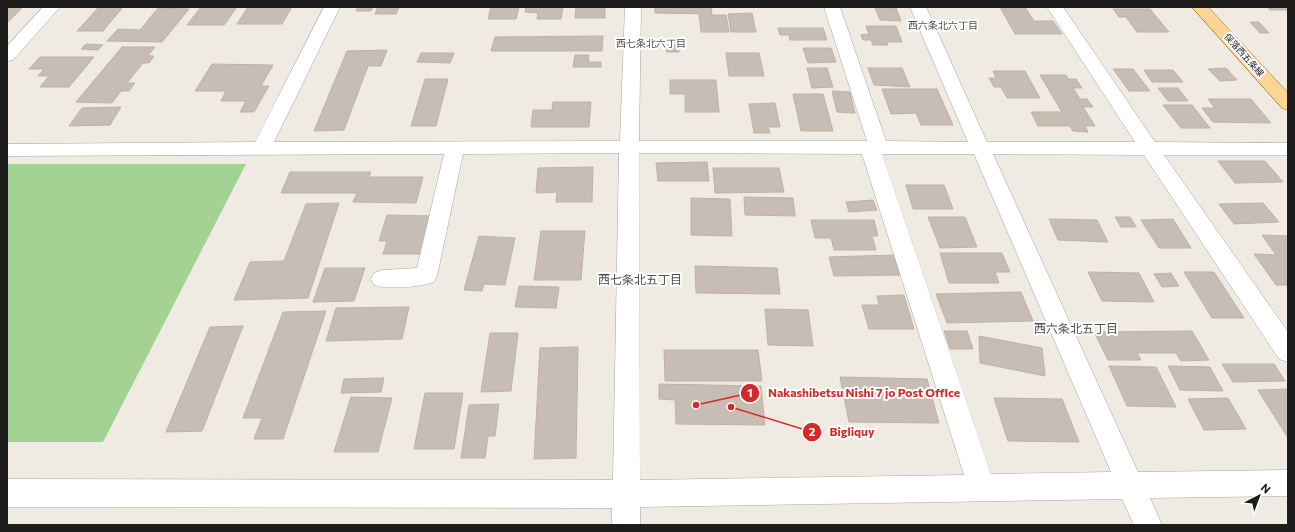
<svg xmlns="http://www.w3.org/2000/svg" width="1295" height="532" font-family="Commissioner,'Noto Sans JP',sans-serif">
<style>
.forest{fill:#a4d194}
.building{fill:#c7bdb5;stroke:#c1b1a3}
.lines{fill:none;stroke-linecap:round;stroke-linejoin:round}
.minor-casing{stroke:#a4a4a4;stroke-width:1}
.major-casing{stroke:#966900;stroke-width:1}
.minor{fill:#fff;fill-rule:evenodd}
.major{fill:#ffd597;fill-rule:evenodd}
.labels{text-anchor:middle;stroke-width:4;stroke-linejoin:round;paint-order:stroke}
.far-street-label{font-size:9px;fill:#1d1d1d;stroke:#fff}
.far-neighbourhood-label{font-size:10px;fill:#505050;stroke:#fff}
.neighbourhood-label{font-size:12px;fill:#505050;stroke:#fff}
.leader{fill:none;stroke:#d62828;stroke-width:1.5}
.callout-dot{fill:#d62828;stroke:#fff;stroke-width:1.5}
.mark-label{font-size:12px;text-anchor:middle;font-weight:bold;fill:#fff}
.callout-label{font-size:12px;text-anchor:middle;font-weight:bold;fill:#d62828;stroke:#fff;stroke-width:4;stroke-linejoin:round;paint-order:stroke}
</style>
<rect width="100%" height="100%" fill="#efebe2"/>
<path class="forest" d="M7,164H246L103,442H7Z"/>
<g class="building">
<path d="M7,7H23L7,23Z"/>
<path d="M123,7L103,31H77L98,8Z"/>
<path d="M201,7H237L224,25H187Z"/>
<path d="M248,7H292L282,24H237Z"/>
<path d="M358,7H373L371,11H356Z"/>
<path d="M378,7H399L396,14H375Z"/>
<path d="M491,7H519L516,19H488Z"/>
<path d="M526,7H563L561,19H537L538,13L525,12Z"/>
<path d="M576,7H605V18H575Z"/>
<path d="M655,7H711L712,14L655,13Z"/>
<path d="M1000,7H1025L1034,21H1053L1062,34H1015Z"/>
<path d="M1267,7H1288V10H1270Z"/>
<path d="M158,8L189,9L162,42L107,41L118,29L140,30Z"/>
<path d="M875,8H896L901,21L880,20Z"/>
<path d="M1113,9H1150L1169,32H1137L1126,17H1119Z"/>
<path d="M752,13L756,32H731L728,14Z"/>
<path d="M699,15H726L729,32H701Z"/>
<path d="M1250,22H1259L1269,33H1260Z"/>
<path d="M866,26H896L902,42H887L888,45H873L871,40H863L861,35L869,34Z"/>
<path d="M778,28H823L827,40H790L789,35H780Z"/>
<path d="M603,36L602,51H491L495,37Z"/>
<path d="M86,44L103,45L98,50L81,49Z"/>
<path d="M667,45H679V52H666Z"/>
<path d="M122,47H155L148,56H154L149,63H143L127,83H135L129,91H121L112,103L76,102Z"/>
<path d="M803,48H831L836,62L808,63Z"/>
<path d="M387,50L381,66H368L344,130L314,131L347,51Z"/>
<path d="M421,53H454L450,63L417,62Z"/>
<path d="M726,53H759L764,76H729Z"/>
<path d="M575,55H589L588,62H601V67H573Z"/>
<path d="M40,57H94L69,87H40L49,76H38L44,69H29Z"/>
<path d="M212,64L273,65L261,86H269L254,112H240L246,101H221L226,91H195Z"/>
<path d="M807,68H827L833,87L812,88Z"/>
<path d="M868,68H902L910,87L874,85Z"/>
<path d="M1226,68L1237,80L1220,81L1208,69Z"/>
<path d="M1113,69H1133L1150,91H1129Z"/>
<path d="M1144,70H1173L1183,82H1152Z"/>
<path d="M993,71H1025L1040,98H1007L1001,87H994L989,78H996Z"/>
<path d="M1040,75H1066L1068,79H1076L1082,88H1073L1080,99H1087L1093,107H1083L1095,126H1085L1088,132L1073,131L1070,126H1038L1031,112H1062Z"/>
<path d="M425,79H448L436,126H411Z"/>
<path d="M670,80H716L719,112H685V94H670Z"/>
<path d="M1158,88H1178L1188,101H1168Z"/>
<path d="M882,89H937L953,125H921L916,113L891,114Z"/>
<path d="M832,91L850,92L855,113L837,112Z"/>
<path d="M793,94H823L833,131H801Z"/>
<path d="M1208,99H1251L1271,123L1213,122L1202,108H1215Z"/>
<path d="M553,102H591L589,127H531L533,110H552Z"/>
<path d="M775,103L780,127H768L770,133H754L749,104Z"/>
<path d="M1163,105H1192L1210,128H1181Z"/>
<path d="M121,107L110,125L69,126L82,108Z"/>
<path d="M1218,161H1265L1283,182L1235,183Z"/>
<path d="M707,162L709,181H658L656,163Z"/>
<path d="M593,167L592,202H556L557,192L536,193L538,168Z"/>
<path d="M713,168H779L784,192L715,193Z"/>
<path d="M290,172H371L369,177H423L416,203L353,202L357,193H281Z"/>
<path d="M906,185H944L953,209H913Z"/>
<path d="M744,197L793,198L795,216L745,215Z"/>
<path d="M691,198L730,199L732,236L691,235Z"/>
<path d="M873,200L877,210L849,212L846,202Z"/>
<path d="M339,203L308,298L234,300L250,262L284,261L306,204Z"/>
<path d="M1263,203L1279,222L1234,224L1219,204Z"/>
<path d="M387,215L432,216L422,254H383L387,241H379Z"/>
<path d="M928,217H965L977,247L940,248Z"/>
<path d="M1115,217H1130L1136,227H1121Z"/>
<path d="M1049,219L1097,220L1108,242L1058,240Z"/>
<path d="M1173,219L1191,248H1159L1141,220Z"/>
<path d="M811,220H874L878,236H872L876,250H834L831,238H815Z"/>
<path d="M541,231H585L581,280H534Z"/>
<path d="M1262,235L1288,236V285H1276L1254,254L1276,255Z"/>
<path d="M479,236L515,238L505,285L484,284L482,291L464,290Z"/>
<path d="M940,253H1002L1010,272H995L999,283H949Z"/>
<path d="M894,255L900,275L834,276L829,257Z"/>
<path d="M695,266L777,268L780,294L696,293Z"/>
<path d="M325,268H365L354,301L313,302Z"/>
<path d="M1088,272L1139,273L1154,302L1102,301Z"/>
<path d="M1184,272H1214L1244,318H1212Z"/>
<path d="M1171,273L1179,286L1162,287L1154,274Z"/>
<path d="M519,286L559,287L556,308L515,307Z"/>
<path d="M1021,292L1033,321L947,323L936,294Z"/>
<path d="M904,295L914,329H869L862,305H879L877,296Z"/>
<path d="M409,307L402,339L326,341L336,308Z"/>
<path d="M765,309L808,310L813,346L768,345Z"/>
<path d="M326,311L283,439H254L262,418H243L283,312Z"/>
<path d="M243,326L202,431L166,432L210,327Z"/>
<path d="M944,331H967L973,349H950Z"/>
<path d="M1192,331L1209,360L1181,361L1176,353H1137L1141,360H1108L1094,332Z"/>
<path d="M490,333H518L511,391L481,392Z"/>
<path d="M979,336L1042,348L1045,376L980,363Z"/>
<path d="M578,347L576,458L534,459L540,348Z"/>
<path d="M664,350H758L762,381H665Z"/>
<path d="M1222,364H1274L1285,381L1233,382Z"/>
<path d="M1109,366L1156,367L1176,407L1127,406Z"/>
<path d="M1168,366L1210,367L1223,391L1180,390Z"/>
<path d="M840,377L927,379L939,423L849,422Z"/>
<path d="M384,378L381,392L341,393L344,379Z"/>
<path d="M659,384L761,386L765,425L676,424L675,400L659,399Z"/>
<path d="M1288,389V438L1258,390Z"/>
<path d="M425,393H463L454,449H414Z"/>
<path d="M351,397L392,398L378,452H334Z"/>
<path d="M994,398L1062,399L1079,442L1008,441Z"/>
<path d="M1228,398L1246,429L1204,430L1188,399Z"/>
<path d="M499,404L495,436H488L485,458H461L469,405Z"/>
</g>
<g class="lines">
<defs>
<g id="minor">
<path d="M43,7H60L13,60L7,61V46Z"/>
<path d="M324,7H340L274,142L620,141L625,7H641L639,141H867L824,7H840L886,141L968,142L910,7H926L987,142H1135L1047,7H1063L1155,142L1288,143V155H1164L1288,332V362L1279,359L1144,155L993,154L1138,472L1288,470V496L1150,498L1162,525H1134L1122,499L640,507V525H612V508L7,507V479L613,480L619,153L463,154L437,276L434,282C419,287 389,290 374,285L371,279L374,273L382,270L417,268L444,154L7,156V144L255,142ZM639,153L862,154L964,475L640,480ZM882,154H974L1111,472L991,474Z"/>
</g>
<path id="major" d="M1192,7H1208L1288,93V110L1282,108Z"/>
</defs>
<use href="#minor" class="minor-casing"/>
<use href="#major" class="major-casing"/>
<use href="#minor" class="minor"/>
<use href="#major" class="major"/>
</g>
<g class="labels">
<g class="far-street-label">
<text transform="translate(1244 55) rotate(48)" y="3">俣落西五条線</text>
</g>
<g class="far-neighbourhood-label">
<text x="943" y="29">西六条北六丁目</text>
<text x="651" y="47">西七条北六丁目</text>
</g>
<g class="neighbourhood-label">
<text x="640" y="284">西七条北五丁目</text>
<text x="1076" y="333">西六条北五丁目</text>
</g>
</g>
<path class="leader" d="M696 405L750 393M731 407L812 432"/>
<g class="callout-dot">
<circle cx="696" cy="405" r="4"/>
<circle cx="731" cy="407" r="4"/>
<circle cx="750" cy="393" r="10"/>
<circle cx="812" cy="432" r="10"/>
</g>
<g class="mark-label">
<text x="750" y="397">1</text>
<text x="812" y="436">2</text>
</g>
<g class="callout-label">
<text x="864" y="397">Nakashibetsu Nishi 7 jo Post Office</text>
<text x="852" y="436">Bigliquy</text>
</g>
<rect width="1295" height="532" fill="none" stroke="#1d1d1d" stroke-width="16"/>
<g transform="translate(1259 496) rotate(42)" stroke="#ffffff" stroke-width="3" paint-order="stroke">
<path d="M0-3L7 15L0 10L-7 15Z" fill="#1d1d1d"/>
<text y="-6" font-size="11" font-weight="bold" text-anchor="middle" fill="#1d1d1d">N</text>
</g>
</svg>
